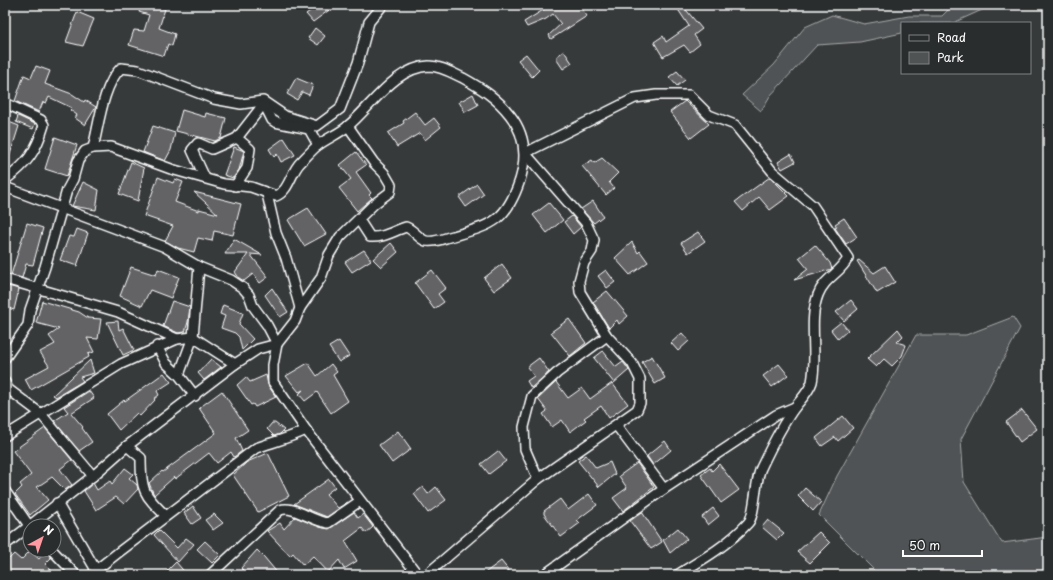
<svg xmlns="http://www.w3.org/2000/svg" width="1053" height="580" font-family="'Playpen Sans',sans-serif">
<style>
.green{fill:#505354;stroke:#a8a9aa}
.building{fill:#636465;stroke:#fff}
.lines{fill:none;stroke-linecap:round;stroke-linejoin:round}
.street-casing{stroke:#fff;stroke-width:12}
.street{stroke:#2a2d2e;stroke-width:9}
</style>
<rect width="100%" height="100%" fill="#373a3b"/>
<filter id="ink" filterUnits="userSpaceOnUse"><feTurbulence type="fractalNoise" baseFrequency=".025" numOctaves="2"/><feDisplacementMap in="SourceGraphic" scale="8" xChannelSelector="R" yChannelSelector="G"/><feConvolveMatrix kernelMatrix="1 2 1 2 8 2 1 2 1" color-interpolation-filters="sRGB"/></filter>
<g filter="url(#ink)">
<g class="green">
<path d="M953,5H993L953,23H902V33L860,42L817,45L770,96L761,111L742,95L774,65L805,27L832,15L864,24L909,16H942Z"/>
<path d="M1013,317L1020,328L961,439L964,482L1002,543L1048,537V575H871L874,570L819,515L837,476L916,335H966Z"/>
</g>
<g class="building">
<path d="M141,5H153L165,9L159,28L175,34L172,46L168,44L164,56L129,45L134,30L144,31L149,15L139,12Z"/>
<path d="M318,5H336L313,22L306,14Z"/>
<path d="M546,5H579L587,16L551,39L549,35L561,24L553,14L546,19L527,27L524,22L548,7Z"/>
<path d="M682,5L702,29L694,35L700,44L690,52L684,45L663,57L654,42L663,36L666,42L689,26L677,8Z"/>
<path d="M77,12L94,19L83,46L66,42Z"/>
<path d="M315,28L325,36L318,45L308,38Z"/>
<path d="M564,51L572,63L563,69L557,60V56Z"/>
<path d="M526,54L539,70L532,77L518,60Z"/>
<path d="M36,66L50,71L45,84L72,94L84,102L85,100L96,107L85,125L75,118L77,115L70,110L72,108L49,97L46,103L43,102L39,112L15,101L24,75L31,78Z"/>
<path d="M677,71L685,80L677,86L669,77Z"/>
<path d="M296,78L313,85L309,95L302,92L297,100L287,94Z"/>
<path d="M473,94L478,105L465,112L459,102Z"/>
<path d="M685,101L709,124L691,138L670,112Z"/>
<path d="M182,110L205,117L206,113L226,118L221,138L215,141L176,131Z"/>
<path d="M415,112L425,125L434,118L441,127L425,140L420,133L397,147L388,133L404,123L403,121Z"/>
<path d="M18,116L35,124L33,129L16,122Z"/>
<path d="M9,122L19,126L7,164H5V136Z"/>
<path d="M153,126L175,133L171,150L165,161L143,152Z"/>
<path d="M55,137L77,145L67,176L45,169Z"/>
<path d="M284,138L295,155L281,162L277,154L274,157L269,149Z"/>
<path d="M234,147L244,151L239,170L233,178L224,175Z"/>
<path d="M356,152L366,165L356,172L371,193L369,195L372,198L357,211L339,188L351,179L340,165Z"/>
<path d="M791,154L795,162L782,169L778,162Z"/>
<path d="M602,158L618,173L609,182L614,188L606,195L582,166L592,160L594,163Z"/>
<path d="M131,162L144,168L138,201L119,194Z"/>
<path d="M158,177L173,183L175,179L183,182L175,202L199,211V209L218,214L194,192L241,204L233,235L214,231L212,241L198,238L194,252L178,248L165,241L173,226L144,216Z"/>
<path d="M770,177L789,196L770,210L759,197L743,211L735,202Z"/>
<path d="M83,182L99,190L96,210L72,206Z"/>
<path d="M477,184L484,194L466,207L459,197Z"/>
<path d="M593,201L603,216L594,223L581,209Z"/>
<path d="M549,203L563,220L547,233L533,215Z"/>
<path d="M308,208L326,234L304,246L288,220Z"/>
<path d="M572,216L581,227L573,234L564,222Z"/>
<path d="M844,218L857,237L846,244L835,228L837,227L835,224Z"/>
<path d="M27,223L43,228L33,265L26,264L22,278L11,275Z"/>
<path d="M77,229L88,233L77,266L60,260L69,236L74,237Z"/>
<path d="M698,232L705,241L688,253L681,243Z"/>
<path d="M234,239L262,255L250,254L268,277L260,283L253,274L244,281L239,278L235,272L248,254H225Z"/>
<path d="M632,242L638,253L640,251L648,262L630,275L615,258Z"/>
<path d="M391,243L398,252L381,267L373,259Z"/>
<path d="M815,245L830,263L832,269L794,280L808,269L799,258Z"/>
<path d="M364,250L371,260L352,272L345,262Z"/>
<path d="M859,260L874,273L885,266L895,282L877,293L857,261Z"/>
<path d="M502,264L512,278L494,291L484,278Z"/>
<path d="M131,267L156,275L158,269L179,277L171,298L150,290L142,306L120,296Z"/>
<path d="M432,270L446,288L438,294L444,302L434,309L415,283Z"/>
<path d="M606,270L615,282L607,288L598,276Z"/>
<path d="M8,286L19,289L14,310L5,307V295Z"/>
<path d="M272,288L288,312L280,317L265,295Z"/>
<path d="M607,291L628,316L619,324L617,320L609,328L593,302Z"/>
<path d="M851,300L858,309L844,321L836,312Z"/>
<path d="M42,301L79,312L88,318L101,319L98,339L87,338L94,352L88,354L89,357L31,390L25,379L49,366L40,352L55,344L49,336L59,329L36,323Z"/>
<path d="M172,301L190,307L188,322L185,332L178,333L163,326Z"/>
<path d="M223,305L243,313L239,324L253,339L242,350L239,337L235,333L221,328L225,316L220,314Z"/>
<path d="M569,319L586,343L570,356L551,332Z"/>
<path d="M118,321L119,330L123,328L134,350L123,355L107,322Z"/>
<path d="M841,322L848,330L838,339L831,330Z"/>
<path d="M898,329L903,336L897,342L906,345L902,356L892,366L884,359L876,367L867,359Z"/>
<path d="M682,333L689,341L678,351L671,343Z"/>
<path d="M339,341L349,356L339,362L329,347Z"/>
<path d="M603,351L616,367L623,362L629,370L614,383L594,358Z"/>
<path d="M652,356L665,378L655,384L642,362Z"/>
<path d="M539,358L549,372L531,388L527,381L534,376L527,367Z"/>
<path d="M211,359L221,367L204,380L198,373Z"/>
<path d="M90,360L94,373L80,377L83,381L56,397L53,395Z"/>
<path d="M308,363L317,376L331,364L337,372L333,375L348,401L331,413L317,392L305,401L299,394L303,390L299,392L286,376Z"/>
<path d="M779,364L788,375L772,387L763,376Z"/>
<path d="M164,373L171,382L157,391L159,395L154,399L155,400L140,416L137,413L119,430L107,414L124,400L125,401Z"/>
<path d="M266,375L268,385L276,397L255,407L253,404L251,405L237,385L246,377L250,382Z"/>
<path d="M556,382L568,398L582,388L590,399L612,383L628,404L609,418L601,406L584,418L586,420L570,432L562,420L552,427L543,414L547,411L538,399Z"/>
<path d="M89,391L94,398L71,413L83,427L82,428L92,442L79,451L54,421L68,412L64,407Z"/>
<path d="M222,391L248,430L236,438L242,451L234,457L231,452L217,463L209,453L175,479L174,477L154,495L149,483L162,471L163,472L216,433L199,408Z"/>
<path d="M1022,410L1037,429L1020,442L1006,422Z"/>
<path d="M843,416L853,428L838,441L835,437L822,446L816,438Z"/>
<path d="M272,423H275L284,430L280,434L274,436L267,429Z"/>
<path d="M45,428L72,460L60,469L72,485L65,490L52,477L37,487L48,500L30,515L15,494L22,487L20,484L31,475L13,451Z"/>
<path d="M398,431L411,449L392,463L379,445Z"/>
<path d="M665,441L671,450L653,465L647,456Z"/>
<path d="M498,451L506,461L489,474L481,464Z"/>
<path d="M268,453L289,496L258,512L233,475L247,462Z"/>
<path d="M586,455L596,468L610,462L615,474L599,487L578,461Z"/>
<path d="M637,463L654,487L623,511L613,498L627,488L619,476Z"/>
<path d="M719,464L739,490L721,503L701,475L710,468L712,471Z"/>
<path d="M125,468L133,474L129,478L137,485L138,489L124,504L116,497L96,510L84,491L93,483L97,490L110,481L112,484Z"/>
<path d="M329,479L335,487L326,494L338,508L348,502L327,517L294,504Z"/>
<path d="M423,487L428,494L436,487L446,500L428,513L414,494Z"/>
<path d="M805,488L821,502L813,511L798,496Z"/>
<path d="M589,494L597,505L577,520L580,523L561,537L544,514V511L560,499L568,510Z"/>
<path d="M193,506L201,518L192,524L184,513Z"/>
<path d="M713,508L719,516L708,525L702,517Z"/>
<path d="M354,512L358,518L363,514L373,527L366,533L362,528L345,541L357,561L344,569L339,560L328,572L313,556L303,565L293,553L290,556L267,531L280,523L284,529L295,517L320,527L329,529Z"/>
<path d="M642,512L662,542L651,549L630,521Z"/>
<path d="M214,514L223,523L213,530L205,520Z"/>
<path d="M768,520L784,533L777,540L762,527Z"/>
<path d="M678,528L687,539L670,553L663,540Z"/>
<path d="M159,530L177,548L186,538L194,544L178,562L154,535Z"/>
<path d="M819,532L830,543L810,563L797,552Z"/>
<path d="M205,541L220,555L212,563L197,549Z"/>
<path d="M257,550L264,557L279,575H248L241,568Z"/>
<path d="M30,551L39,559L45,551L47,552L51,558L45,564L56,575H8L5,572V563L14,554L21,560Z"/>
<path d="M501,561L510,572L504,575H482Z"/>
<path d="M176,562L187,575H163Z"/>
</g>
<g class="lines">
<defs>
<g id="street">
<path d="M5,103L41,120L44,125C36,152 27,164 5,180"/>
<path d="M93,148C99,124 103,85 121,68L138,70L214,99L241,104L263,101L285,116L317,126L340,109L358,63L369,22L383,5"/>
<path d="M205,178L192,150L198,143L212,149L237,138"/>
<path d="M235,186L247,168L250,149L237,138L262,106L266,108L272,120L275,122L309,129L318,145"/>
<path d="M5,187L165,247L199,267L231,280L243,288L249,295L253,306L267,325L277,344L273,365V382L306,430L418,575"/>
<path d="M267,194L276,233L286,258L300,308"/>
<path d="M5,279L118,312L177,339L193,337L235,364L258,349L277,344L295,321L300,308L321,278L329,255L340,237L374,204L390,192L391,185L384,173L374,163L348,126"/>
<path d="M157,346L166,363L179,375"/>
<path d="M5,358L28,325L30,310L45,267L67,190L73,179L78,161L85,151L93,148L111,147L171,169L224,184L251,187L276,196C289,191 291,172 300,163C306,157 311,151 317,146C327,138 339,134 348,126C371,107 395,67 429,66C441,66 452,73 463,78C481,88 497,98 510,115C525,134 527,157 520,180C506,222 492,225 453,236C444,238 435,243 426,241C419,239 414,230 406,227C393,231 384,238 370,237L359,220"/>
<path d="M5,382L8,389L40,413L93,476"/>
<path d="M195,396L179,375L193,337L199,267"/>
<path d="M616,425L664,489"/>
<path d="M5,436L121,364L177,339"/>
<path d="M127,446L141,458C141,490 143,494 166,516"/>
<path d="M538,479L525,449L524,427L532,396L557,373L607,336"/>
<path d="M5,491L30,527"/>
<path d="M57,503L96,570"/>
<path d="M5,545L93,476L127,446L235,364"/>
<path d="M52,550L76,575"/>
<path d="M92,575L96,570L119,552L256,448C273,442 290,438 306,430"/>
<path d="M210,575L280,510C294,505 311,521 328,523L360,501"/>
<path d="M426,575L538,479L637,410L640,403V379L632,363L607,336L580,292L579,281L584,263L592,251L594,240L586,223L525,153L635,98L656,95H689L709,115L735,125L772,171L813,206L848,258C841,273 824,278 818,295C808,321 818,354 812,382C809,392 801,399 795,407C784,422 769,451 761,468C755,480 755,517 748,523C728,545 702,560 677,575"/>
<path d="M544,575L664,489L776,415L795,407"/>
</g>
</defs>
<use href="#street" class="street-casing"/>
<use href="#street" class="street"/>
</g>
</g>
<rect width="1053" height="580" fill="none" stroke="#2a2d2e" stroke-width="20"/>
<rect x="10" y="10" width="1033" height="560" fill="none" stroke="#fff" stroke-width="1.5" filter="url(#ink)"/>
<rect x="901" y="22" width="130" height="52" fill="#2a2d2e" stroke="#7f8182"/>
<rect x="909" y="35" width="20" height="6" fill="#2a2d2e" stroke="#7f8182"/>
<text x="937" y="42" font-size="12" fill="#ffffff">Road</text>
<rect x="909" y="52" width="20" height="12" fill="#505354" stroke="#7f8182"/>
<text x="937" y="62" font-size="12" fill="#ffffff">Park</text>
<g transform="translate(42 538) rotate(40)"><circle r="19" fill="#2a2d2e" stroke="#7f8182"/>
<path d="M0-3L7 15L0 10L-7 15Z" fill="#ff9aa2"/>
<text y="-6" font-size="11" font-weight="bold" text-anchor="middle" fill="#ffffff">N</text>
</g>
<path d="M903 550v6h79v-6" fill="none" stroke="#ffffff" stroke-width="2"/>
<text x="909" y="550" font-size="12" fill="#ffffff" stroke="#2a2d2e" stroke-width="3" paint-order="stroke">50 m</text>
</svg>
